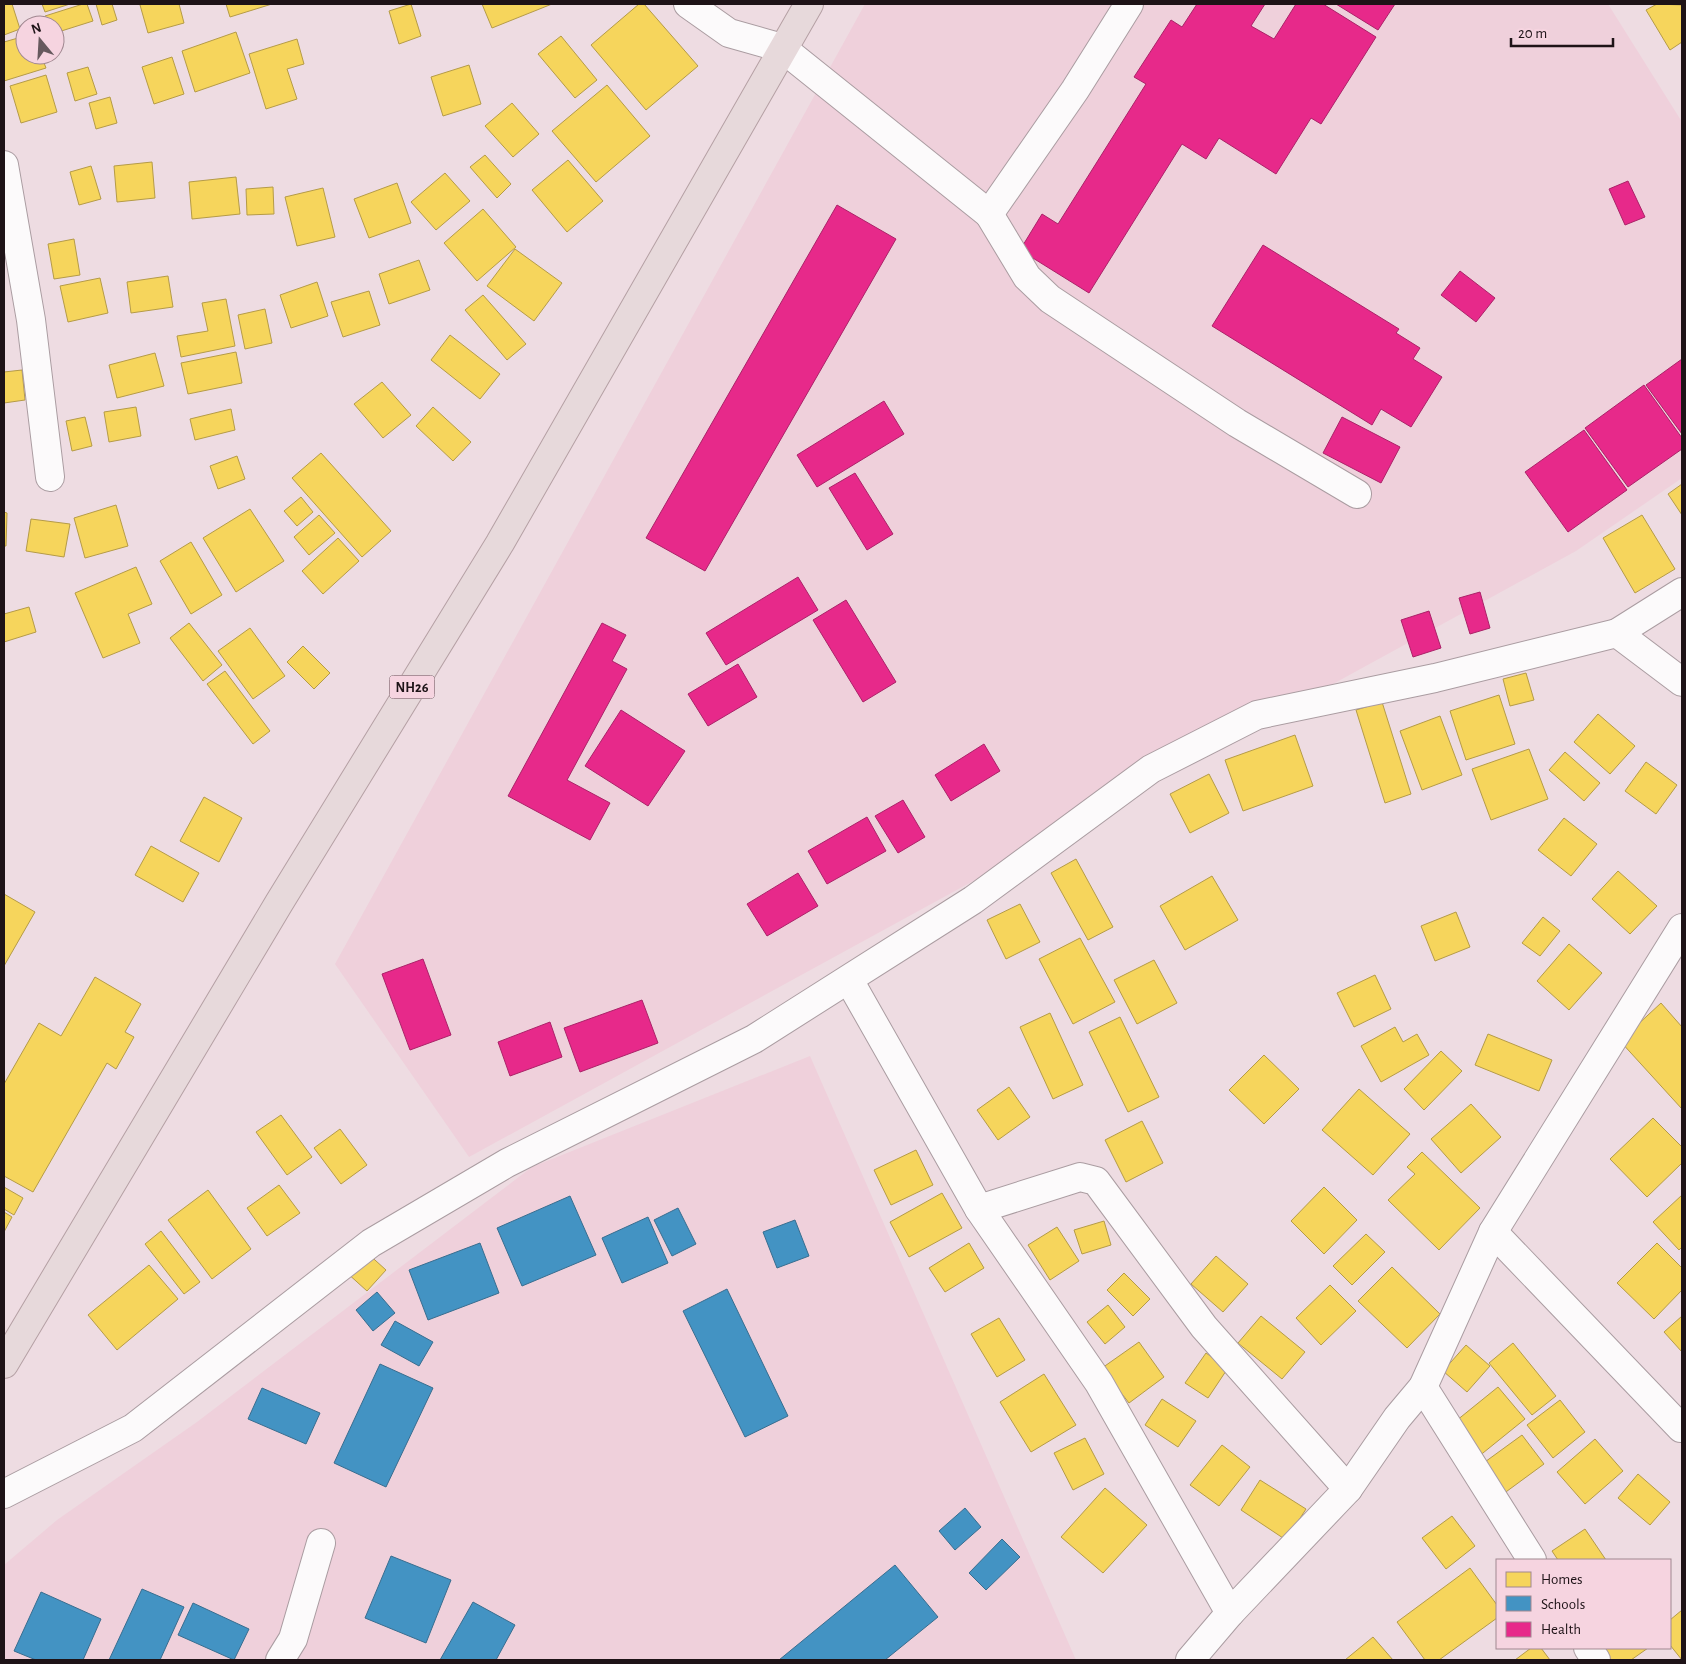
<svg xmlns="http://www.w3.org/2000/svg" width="1686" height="1664" font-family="'Alegreya Sans',sans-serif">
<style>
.built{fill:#efd0db}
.homes{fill:#f6d55c;stroke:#b59b47}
.schools{fill:#4393c3;stroke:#386d8f}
.health{fill:#e7298a;stroke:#ab2268}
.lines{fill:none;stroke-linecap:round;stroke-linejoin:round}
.minor-casing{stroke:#aa9ca1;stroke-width:30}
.highway-casing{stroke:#b5a0a4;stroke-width:30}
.minor{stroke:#fcfafb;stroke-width:28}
.highway{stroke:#e7d9db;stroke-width:28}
.labels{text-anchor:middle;stroke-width:5;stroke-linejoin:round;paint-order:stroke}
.shield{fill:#f6d4e0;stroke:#5f4d53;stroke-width:1}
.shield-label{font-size:14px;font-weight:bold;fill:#1e1317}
</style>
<rect width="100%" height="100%" fill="#eedce2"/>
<g class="built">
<path d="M865,4H1608L1682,122V478L1576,551L469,1157L335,964Z"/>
<path d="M810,1056L1076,1660H4V1565L57,1520L197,1422L532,1167Z"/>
</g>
<g class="homes">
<path d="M4,4H12L20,29L4,35Z"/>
<path d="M42,4H70L45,12Z"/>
<path d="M83,4H87L93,21L55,33V25H48L45,16Z"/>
<path d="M96,4H112L117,20L102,25Z"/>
<path d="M142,4H179L184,23L148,33L140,5Z"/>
<path d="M226,4H272L230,17Z"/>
<path d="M411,4L421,36L399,44L389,11Z"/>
<path d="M482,4H552L492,28Z"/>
<path d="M639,4H644L698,66L646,110L591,45Z"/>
<path d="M1657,4L1682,5V42L1670,50L1646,10Z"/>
<path d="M236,32L250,73L195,92L182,51Z"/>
<path d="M25,36V55H41L46,68L4,81V42Z"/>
<path d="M561,36L597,80L575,98L538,54Z"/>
<path d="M297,39L304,64L287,69L297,99L266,109L249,54Z"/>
<path d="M172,57L184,94L154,104L142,67Z"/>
<path d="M469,65L481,104L443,116L431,77Z"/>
<path d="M88,67L97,94L75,101L67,73Z"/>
<path d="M46,75L57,112L21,123L10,86Z"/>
<path d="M607,85L650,136L596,182L552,131Z"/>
<path d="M110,97L117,123L96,129L89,103Z"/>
<path d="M512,103L539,134L513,157L485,126Z"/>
<path d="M485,155L511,184L497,198L470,167Z"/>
<path d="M568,160L603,201L567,232L532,190Z"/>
<path d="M152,162L155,198L117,202L114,166Z"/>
<path d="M91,166L101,199L79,205L70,172Z"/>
<path d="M445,173L470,201L436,230L411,202Z"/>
<path d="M236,177L240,214L192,219L189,182Z"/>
<path d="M397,183L411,223L369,238L354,199Z"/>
<path d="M273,187L274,214L247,215L246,189Z"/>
<path d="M323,188L335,237L297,246L285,197Z"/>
<path d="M483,209L516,247L477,281L444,243Z"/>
<path d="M74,239L80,275L54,279L48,244Z"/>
<path d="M515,249L562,283L534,321L487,286Z"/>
<path d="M419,260L430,290L389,304L379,274Z"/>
<path d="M168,276L173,307L131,313L127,282Z"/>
<path d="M100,278L108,313L68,322L60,286Z"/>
<path d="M317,282L328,316L291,328L280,295Z"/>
<path d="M369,291L380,325L343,337L331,302Z"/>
<path d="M483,295L526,344L507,360L465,310Z"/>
<path d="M226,299L235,346L181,357L177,336L208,331L202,303Z"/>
<path d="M265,309L272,343L245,349L238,315Z"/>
<path d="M450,335L500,374L480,399L431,360Z"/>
<path d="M236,352L242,383L188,394L181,363Z"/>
<path d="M155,353L164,386L117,398L109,365Z"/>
<path d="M22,370L25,400L4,403V372Z"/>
<path d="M382,382L411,415L383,438L354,404Z"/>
<path d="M136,407L141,436L109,442L104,412Z"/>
<path d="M433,407L471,442L453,461L416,426Z"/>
<path d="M231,409L235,430L195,440L190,419Z"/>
<path d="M85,417L92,446L72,451L66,421Z"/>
<path d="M321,453L391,531L362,557L292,478Z"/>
<path d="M237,456L245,479L218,489L210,466Z"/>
<path d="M1682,484V515L1668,494Z"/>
<path d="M301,497L313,512L297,526L284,511Z"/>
<path d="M116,505L128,546L85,558L74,518Z"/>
<path d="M250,509L284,561L236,592L203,538Z"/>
<path d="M4,512L7,513L6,546H4Z"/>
<path d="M319,515L335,533L309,555L294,537Z"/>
<path d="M1642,515L1675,569L1635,593L1603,538Z"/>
<path d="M31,519L70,524L64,557L26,551Z"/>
<path d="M338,538L359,561L323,594L302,571Z"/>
<path d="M191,542L222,595L191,614L160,561Z"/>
<path d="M136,567L152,604L128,614L140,643L103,658L75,593Z"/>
<path d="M29,607L36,632L4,642V614Z"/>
<path d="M189,623L222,665L203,681L170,638Z"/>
<path d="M250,628L285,676L253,699L218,651Z"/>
<path d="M303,646L330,673L314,689L287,662Z"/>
<path d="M225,671L270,731L253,744L207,684Z"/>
<path d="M1526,673L1534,700L1510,706L1503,679Z"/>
<path d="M1499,695L1515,744L1466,760L1450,711Z"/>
<path d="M1382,702L1411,794L1385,803L1356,710Z"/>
<path d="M1598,714L1635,746L1610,774L1574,742Z"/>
<path d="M1440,716L1462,775L1422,790L1400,731Z"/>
<path d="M1295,735L1313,786L1243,811L1225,760Z"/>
<path d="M1529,749L1548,799L1491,820L1472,769Z"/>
<path d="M1565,752L1600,783L1584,801L1549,770Z"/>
<path d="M1646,762L1677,785L1656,814L1625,791Z"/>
<path d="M1209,774L1229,813L1190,833L1170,794Z"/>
<path d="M204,797L242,818L219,862L180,841Z"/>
<path d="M1564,818L1597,844L1571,876L1538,850Z"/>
<path d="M151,846L199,873L183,902L135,875Z"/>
<path d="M1076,859L1113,927L1088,940L1051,873Z"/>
<path d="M1618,871L1657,906L1630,934L1592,899Z"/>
<path d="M1212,876L1238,920L1185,950L1160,906Z"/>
<path d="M4,894L35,912L4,966Z"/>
<path d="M1020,904L1040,942L1006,959L987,920Z"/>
<path d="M1456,912L1470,947L1435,961L1421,926Z"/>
<path d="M1543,917L1560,931L1540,956L1522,943Z"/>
<path d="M1080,938L1115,1002L1073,1024L1039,959Z"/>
<path d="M1569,944L1602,973L1569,1010L1537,981Z"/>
<path d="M1154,960L1177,1003L1137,1024L1114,980Z"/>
<path d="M1375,975L1391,1009L1354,1027L1337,993Z"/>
<path d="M95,977L141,1004L125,1032L134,1037L116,1069L107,1063L33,1192L4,1176V1084L39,1023L61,1036Z"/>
<path d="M1661,1003L1682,1027V1109L1620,1041Z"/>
<path d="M1050,1013L1083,1085L1053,1099L1020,1027Z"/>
<path d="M1120,1017L1159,1097L1128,1112L1089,1032Z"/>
<path d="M1395,1027L1403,1042L1417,1034L1429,1055L1381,1082L1361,1046Z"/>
<path d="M1488,1034L1552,1060L1539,1091L1475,1065Z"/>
<path d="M1441,1051L1462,1071L1424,1110L1404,1089Z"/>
<path d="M1264,1055L1299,1089L1264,1124L1229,1090Z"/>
<path d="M1009,1087L1030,1117L998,1140L977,1110Z"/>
<path d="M1359,1089L1410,1134L1373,1175L1322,1130Z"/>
<path d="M1471,1104L1501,1137L1461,1173L1431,1139Z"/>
<path d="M281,1115L312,1157L287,1175L256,1132Z"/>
<path d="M1653,1118L1682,1147V1163L1647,1197L1610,1159Z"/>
<path d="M1142,1121L1163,1163L1126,1182L1105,1140Z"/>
<path d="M340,1129L367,1165L341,1184L314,1148Z"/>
<path d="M916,1150L933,1185L891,1205L874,1170Z"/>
<path d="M1422,1152L1480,1208L1439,1250L1388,1200L1415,1174L1407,1167Z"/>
<path d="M279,1185L300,1213L267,1236L247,1208Z"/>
<path d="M4,1187L23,1198L14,1215L4,1209Z"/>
<path d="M1324,1187L1357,1220L1324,1254L1291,1221Z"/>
<path d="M208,1190L251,1249L212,1279L168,1220Z"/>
<path d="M942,1193L962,1228L909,1257L890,1222Z"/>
<path d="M1682,1195V1247L1679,1250L1653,1222Z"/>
<path d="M4,1212L12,1217L4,1232Z"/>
<path d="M1104,1221L1111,1245L1082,1254L1074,1230Z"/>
<path d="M1057,1227L1079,1261L1050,1280L1028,1245Z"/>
<path d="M161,1231L200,1282L184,1294L145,1244Z"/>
<path d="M1366,1234L1385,1252L1352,1285L1333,1266Z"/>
<path d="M969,1243L984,1268L945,1292L929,1268Z"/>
<path d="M1657,1243L1682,1268V1290L1654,1319L1617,1283Z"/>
<path d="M365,1251L386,1270L367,1291L346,1272Z"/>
<path d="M1216,1256L1248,1284L1223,1312L1191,1284Z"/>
<path d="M149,1265L178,1299L117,1350L88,1315Z"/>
<path d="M1392,1267L1440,1314L1407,1348L1358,1301Z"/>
<path d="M1124,1273L1150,1299L1133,1316L1107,1290Z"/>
<path d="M1330,1285L1356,1311L1321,1345L1296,1318Z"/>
<path d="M1108,1305L1125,1327L1105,1344L1087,1322Z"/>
<path d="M1261,1316L1305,1352L1282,1379L1238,1343Z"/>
<path d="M1682,1316V1352L1664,1332Z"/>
<path d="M999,1318L1025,1360L997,1377L971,1334Z"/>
<path d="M1139,1342L1164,1377L1129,1403L1102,1368Z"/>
<path d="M1513,1343L1556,1396L1532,1415L1489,1363Z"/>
<path d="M1466,1345L1490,1366L1467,1392L1443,1371Z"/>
<path d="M1206,1353L1228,1368L1208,1398L1185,1383Z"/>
<path d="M1044,1374L1076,1425L1031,1452L1000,1402Z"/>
<path d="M1498,1387L1525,1419L1478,1457L1451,1425Z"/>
<path d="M1162,1399L1196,1421L1178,1447L1145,1425Z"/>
<path d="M1560,1400L1585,1432L1553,1458L1527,1425Z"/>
<path d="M1522,1435L1544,1464L1499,1497L1478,1467Z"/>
<path d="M1085,1438L1104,1474L1073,1490L1054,1453Z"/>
<path d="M1595,1439L1623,1471L1585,1504L1557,1472Z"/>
<path d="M1222,1445L1250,1467L1219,1506L1190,1485Z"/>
<path d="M1638,1474L1670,1502L1650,1525L1618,1498Z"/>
<path d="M1260,1480L1306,1509L1286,1540L1241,1510Z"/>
<path d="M1105,1488L1147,1525L1103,1573L1061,1537Z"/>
<path d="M1452,1516L1475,1546L1446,1569L1422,1538Z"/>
<path d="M1585,1529L1606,1560H1558L1552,1551Z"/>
<path d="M1470,1568L1497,1605V1618L1439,1660H1425L1397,1622Z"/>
<path d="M1682,1610V1660L1670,1645V1620Z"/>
<path d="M1373,1637L1393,1660H1345Z"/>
<path d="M1531,1648H1541L1550,1660H1515Z"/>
<path d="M1596,1648H1648L1631,1660H1605Z"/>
</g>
<g class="schools">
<path d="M570,1196L596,1255L522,1286L497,1228Z"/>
<path d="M678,1208L696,1244L672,1256L654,1220Z"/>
<path d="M648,1217L668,1263L622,1283L602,1238Z"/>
<path d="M795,1220L809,1256L777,1268L763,1232Z"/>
<path d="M480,1243L499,1293L428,1320L409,1270Z"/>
<path d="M727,1289L788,1416L745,1437L683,1311Z"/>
<path d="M377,1292L395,1313L373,1331L356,1310Z"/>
<path d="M395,1321L433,1342L419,1366L381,1345Z"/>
<path d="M380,1364L433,1388L386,1487L334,1463Z"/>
<path d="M262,1388L320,1413L306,1444L248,1419Z"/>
<path d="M965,1508L981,1527L955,1550L939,1531Z"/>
<path d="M1002,1539L1020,1557L986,1590L969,1573Z"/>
<path d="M391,1556L451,1580L426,1643L365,1618Z"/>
<path d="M895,1565L938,1617L885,1660H779Z"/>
<path d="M142,1589L184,1607L160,1660H109Z"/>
<path d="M41,1592L101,1619L83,1660H36L14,1651Z"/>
<path d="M473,1602L515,1625L496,1660H440Z"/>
<path d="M193,1603L249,1629L234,1660L178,1635Z"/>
</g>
<g class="health">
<path d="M1197,4H1265L1251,26L1274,39L1296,4H1323L1376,37L1321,124L1311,118L1276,174L1219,138L1206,159L1182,144L1089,293L1020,250L1042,214L1058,224L1146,84L1134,77L1171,20L1182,27Z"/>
<path d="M1336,4H1395L1378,30Z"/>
<path d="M1628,181L1645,217L1625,225L1609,189Z"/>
<path d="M837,205L896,239L705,571L646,538Z"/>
<path d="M1263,245L1399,329L1396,333L1420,348L1413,359L1442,377L1411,427L1381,409L1372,425L1212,326Z"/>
<path d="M1460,271L1495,298L1476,322L1441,295Z"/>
<path d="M1682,359V434L1646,385Z"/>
<path d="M1644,385L1682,438V449L1628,487L1585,428Z"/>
<path d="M884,401L904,434L817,487L797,455Z"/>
<path d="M1342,417L1400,447L1381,483L1323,453Z"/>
<path d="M1584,430L1627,490L1568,532L1525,472Z"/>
<path d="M855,473L893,534L867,550L829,488Z"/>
<path d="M798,577L818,610L726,665L706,633Z"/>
<path d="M1480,592L1490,628L1470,634L1459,598Z"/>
<path d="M846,600L896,682L863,702L813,620Z"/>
<path d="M1429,611L1441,648L1413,657L1401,620Z"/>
<path d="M602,623L626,635L612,661L627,669L567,780L610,803L590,840L508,796Z"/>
<path d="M738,664L757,697L708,726L688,694Z"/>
<path d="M621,710L685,751L648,806L585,766Z"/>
<path d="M984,744L1000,771L951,801L935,775Z"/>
<path d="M903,800L925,837L898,853L875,816Z"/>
<path d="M867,817L886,851L827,884L808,851Z"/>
<path d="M798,873L818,906L767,936L747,904Z"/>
<path d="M423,959L451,1035L410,1050L382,974Z"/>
<path d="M642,1000L658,1043L580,1072L564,1028Z"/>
<path d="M550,1022L562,1057L510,1076L498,1042Z"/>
</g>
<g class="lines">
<defs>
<g id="minor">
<path d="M688,4L729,33L782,48L989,214L1075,90L1129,4"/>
<path d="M4,165L31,320L50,477"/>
<path d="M989,214L1027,277L1050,299L1237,423L1357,494"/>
<path d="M1682,592L1617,633L1682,682"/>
<path d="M849,980L979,1209L1099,1383L1230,1613"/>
<path d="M979,1209L1080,1177L1096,1181L1204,1327L1348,1489"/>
<path d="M1493,1232L1681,1428"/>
<path d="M1423,1387L1532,1560"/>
<path d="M4,1494L133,1428L371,1243L507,1163L754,1039L973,900L1151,769L1257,715L1435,678L1617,633"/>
<path d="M1588,1648L1596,1660"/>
<path d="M280,1660L293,1639L321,1543"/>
<path d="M1190,1660L1230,1613L1348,1489L1397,1418L1423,1387L1493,1232L1682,928"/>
</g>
<path id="highway" d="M4,1364L279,903L500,543L809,4"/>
</defs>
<use href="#minor" class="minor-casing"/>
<use href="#highway" class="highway-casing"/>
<use href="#minor" class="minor"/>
<use href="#highway" class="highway"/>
</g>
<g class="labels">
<rect class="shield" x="389.5" y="675.5" width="45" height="23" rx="4"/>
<g class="shield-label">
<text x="412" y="692">NH26</text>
</g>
</g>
<rect width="1686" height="1664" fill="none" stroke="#1e1317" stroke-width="10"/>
<rect x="1496" y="1559" width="175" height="90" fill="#f6d4e0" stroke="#a08790"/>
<rect x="1506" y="1572" width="25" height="15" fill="#f6d55c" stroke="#a08790"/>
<text x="1541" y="1584" font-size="15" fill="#1e1317">Homes</text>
<rect x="1506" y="1596" width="25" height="15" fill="#4393c3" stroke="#a08790"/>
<text x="1541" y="1609" font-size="15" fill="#1e1317">Schools</text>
<rect x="1506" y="1622" width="25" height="15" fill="#e7298a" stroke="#a08790"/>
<text x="1541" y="1634" font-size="15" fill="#1e1317">Health</text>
<g transform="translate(40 40) rotate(342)"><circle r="24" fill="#f6d4e0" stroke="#a08790"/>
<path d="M0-4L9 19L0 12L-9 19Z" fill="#67595e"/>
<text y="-8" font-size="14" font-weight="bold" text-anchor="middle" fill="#1e1317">N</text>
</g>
<path d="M1511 38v8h102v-8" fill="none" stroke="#1e1317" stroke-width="2.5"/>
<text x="1518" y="38" font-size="15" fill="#1e1317" stroke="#f6d4e0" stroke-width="4" paint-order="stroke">20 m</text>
</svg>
